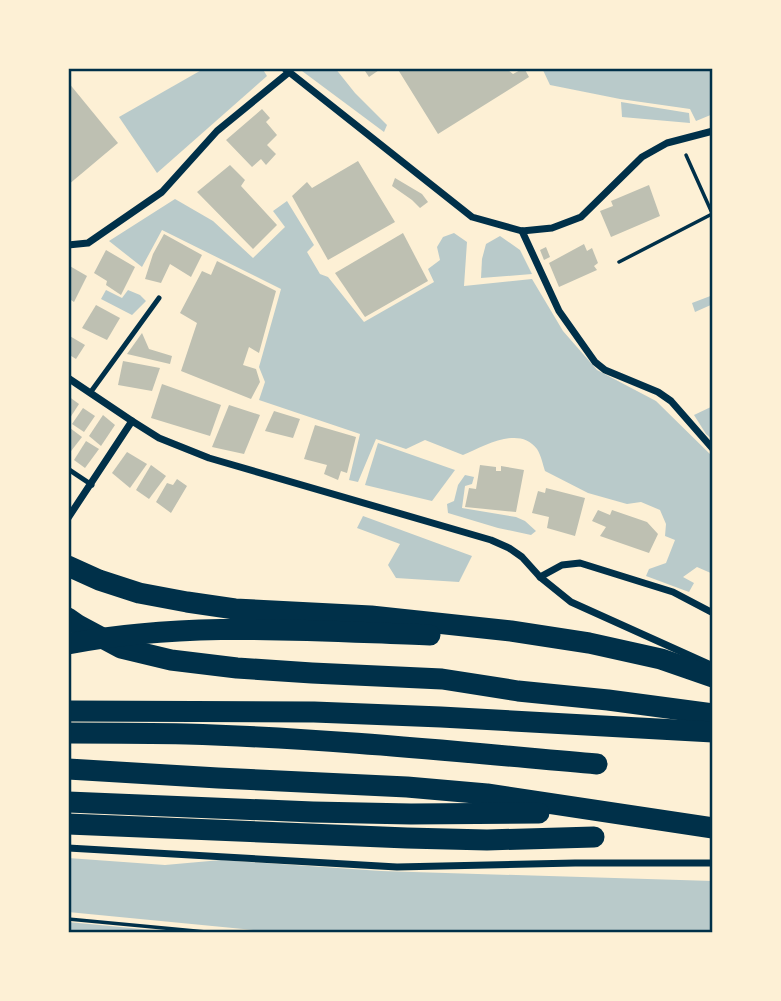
<svg xmlns="http://www.w3.org/2000/svg" width="781" height="1001" font-family="'Noto Sans',sans-serif">
<style>
.green{fill:#b9caca}
.building{fill:#bec0b2}
.lines{fill:none;stroke-linecap:round;stroke-linejoin:round}
.path{stroke:#003049;stroke-width:3.5}
.service{stroke:#003049;stroke-width:5}
.minor{stroke:#003049;stroke-width:7}
.motorway{stroke:#003049;stroke-width:21}
.neatline{fill:none;stroke:#003049;stroke-width:2.5}
</style>
<rect width="100%" height="100%" fill="#fdf0d5"/>
<g class="green">
<path d="M205,68H262L267,76L157,173L119,117Z"/>
<path d="M298,68H335L355,93L387,125L384,132Z"/>
<path d="M542,68H713V114L696,121L690,109L620,99L550,85Z"/>
<path d="M621,102L689,113L690,123L622,117Z"/>
<path d="M175,199L213,221L253,258L285,227L273,211L287,201L314,245L307,252L320,274L328,277L364,322L434,282L428,269L440,260L437,247L443,237L454,233L467,242L464,286L532,279L563,331L597,370L656,401L713,457V574L697,567L683,577L694,583L689,592L646,576L649,569L666,563L675,540L665,536L666,524L660,510L641,502L627,504L588,493L545,471C543,465 541,455 537,449C519,425 485,446 463,455L425,440L406,449L376,439L358,482L349,480L360,434L259,400L265,382L259,367L281,289L162,230L142,267L109,241Z"/>
<path d="M500,236L520,250L532,274L481,278L482,259L486,244Z"/>
<path d="M106,290L122,298L128,290L140,295L146,301L132,315L101,299Z"/>
<path d="M713,295V304L695,312L692,303Z"/>
<path d="M713,406V440L706,434L694,415Z"/>
<path d="M378,443L455,470L432,501L365,485Z"/>
<path d="M465,475L474,477L472,484L465,486L462,508L516,517L525,521L536,531L531,535L498,528L448,513L447,504L454,501L458,485Z"/>
<path d="M363,516L472,556L459,582L396,578L388,565L400,544L357,528Z"/>
<path d="M68,858L165,865L221,860L381,871L713,881V933H283L68,912Z"/>
<path d="M68,922L183,933H68Z"/>
</g>
<g class="building">
<path d="M363,68H382L369,77Z"/>
<path d="M397,68H511L508,70L513,74L524,68L529,77L438,134Z"/>
<path d="M68,82L118,143L68,185Z"/>
<path d="M262,109L270,118L266,122L277,135L267,145L276,154L266,165L261,159L252,167L226,140Z"/>
<path d="M358,161L395,222L328,260L292,196L307,182L312,188Z"/>
<path d="M230,165L245,180L241,186L277,225L253,249L197,192Z"/>
<path d="M395,178L422,194L428,202L420,208L412,200L392,186Z"/>
<path d="M649,185L660,216L611,237L600,211L613,206L611,201Z"/>
<path d="M403,233L428,281L365,317L335,273Z"/>
<path d="M164,234L202,255L191,277L170,264L161,283L145,279L153,254Z"/>
<path d="M584,244L587,251L592,248L598,263L594,266L597,270L559,287L549,263Z"/>
<path d="M546,247L550,257L544,260L540,250Z"/>
<path d="M106,250L135,267L121,295L106,285L107,281L94,273Z"/>
<path d="M217,261L276,291L259,353L249,347L243,365L256,369L260,382L251,399L181,371L197,323L180,313L202,271L211,275Z"/>
<path d="M68,265L87,276L74,302L68,298Z"/>
<path d="M96,305L120,318L107,340L82,328Z"/>
<path d="M142,333L149,349L172,356L170,364L127,354Z"/>
<path d="M68,335L85,345L76,359L68,354Z"/>
<path d="M123,361L160,368L152,391L118,385Z"/>
<path d="M162,384L221,405L210,436L151,418Z"/>
<path d="M68,396L79,404L68,421Z"/>
<path d="M229,405L260,415L244,454L212,447Z"/>
<path d="M83,408L95,416L84,432L72,424Z"/>
<path d="M274,411L300,419L293,438L265,431Z"/>
<path d="M103,415L115,425L101,446L89,436Z"/>
<path d="M315,425L356,437L347,473L341,471L338,480L324,474L327,465L304,459Z"/>
<path d="M70,428L82,437L68,455V431Z"/>
<path d="M86,441L99,449L85,468L74,460Z"/>
<path d="M127,452L147,464L130,488L112,473Z"/>
<path d="M151,465L166,476L149,499L136,490Z"/>
<path d="M480,465L496,467V471H501V466L524,470L516,512L465,507L469,488L476,489Z"/>
<path d="M177,479L187,486L171,513L156,502L167,483L173,485Z"/>
<path d="M546,488L585,498L575,536L547,528L549,517L532,513L538,491L545,493Z"/>
<path d="M598,510L610,515L612,510L647,522L658,534L649,553L600,536L606,527L592,521Z"/>
</g>
<g class="lines">
<g class="path">
<path d="M686,155L712,213"/>
<path d="M619,262L712,214"/>
<path d="M68,919L217,933"/>
</g>
<g class="service">
<path d="M90,393L159,298"/>
<path d="M68,469L92,485"/>
</g>
<g class="minor">
<path d="M284,68L472,217L522,231L552,228L581,217L642,157L667,143L713,131"/>
<path d="M522,231L559,311L595,362L605,370L658,392L671,401L713,449"/>
<path d="M68,245L88,243L162,192L217,131L288,73"/>
<path d="M68,378L132,421L159,438L209,458L491,540L509,548L522,557L540,577L571,602L713,666"/>
<path d="M68,518L132,421"/>
<path d="M540,577L562,565L580,563L673,592L713,613"/>
<path d="M68,848L397,867L575,863H713"/>
</g>
<g class="motorway">
<path d="M68,566L99,580L139,593L187,602L235,609L371,616L511,631L589,643L661,659L713,677"/>
<path d="M68,618L78,625L121,648L171,660L237,668L312,673L442,679L518,691L608,700L713,714"/>
<path d="M68,644C189,621 308,631 430,635"/>
<path d="M68,711L314,712L441,717L713,732"/>
<path d="M68,733C107,733 147,733 186,734C323,738 460,752 597,764"/>
<path d="M68,769L218,778L407,787L487,794L713,828"/>
<path d="M68,802L313,812L411,814L539,813"/>
<path d="M68,824L407,838L487,840L594,837"/>
</g>
</g>
<rect width="781" height="1001" fill="none" stroke="#fdf0d5" stroke-width="140"/>
<rect x="70" y="70" width="641" height="861" class="neatline"/>
</svg>
